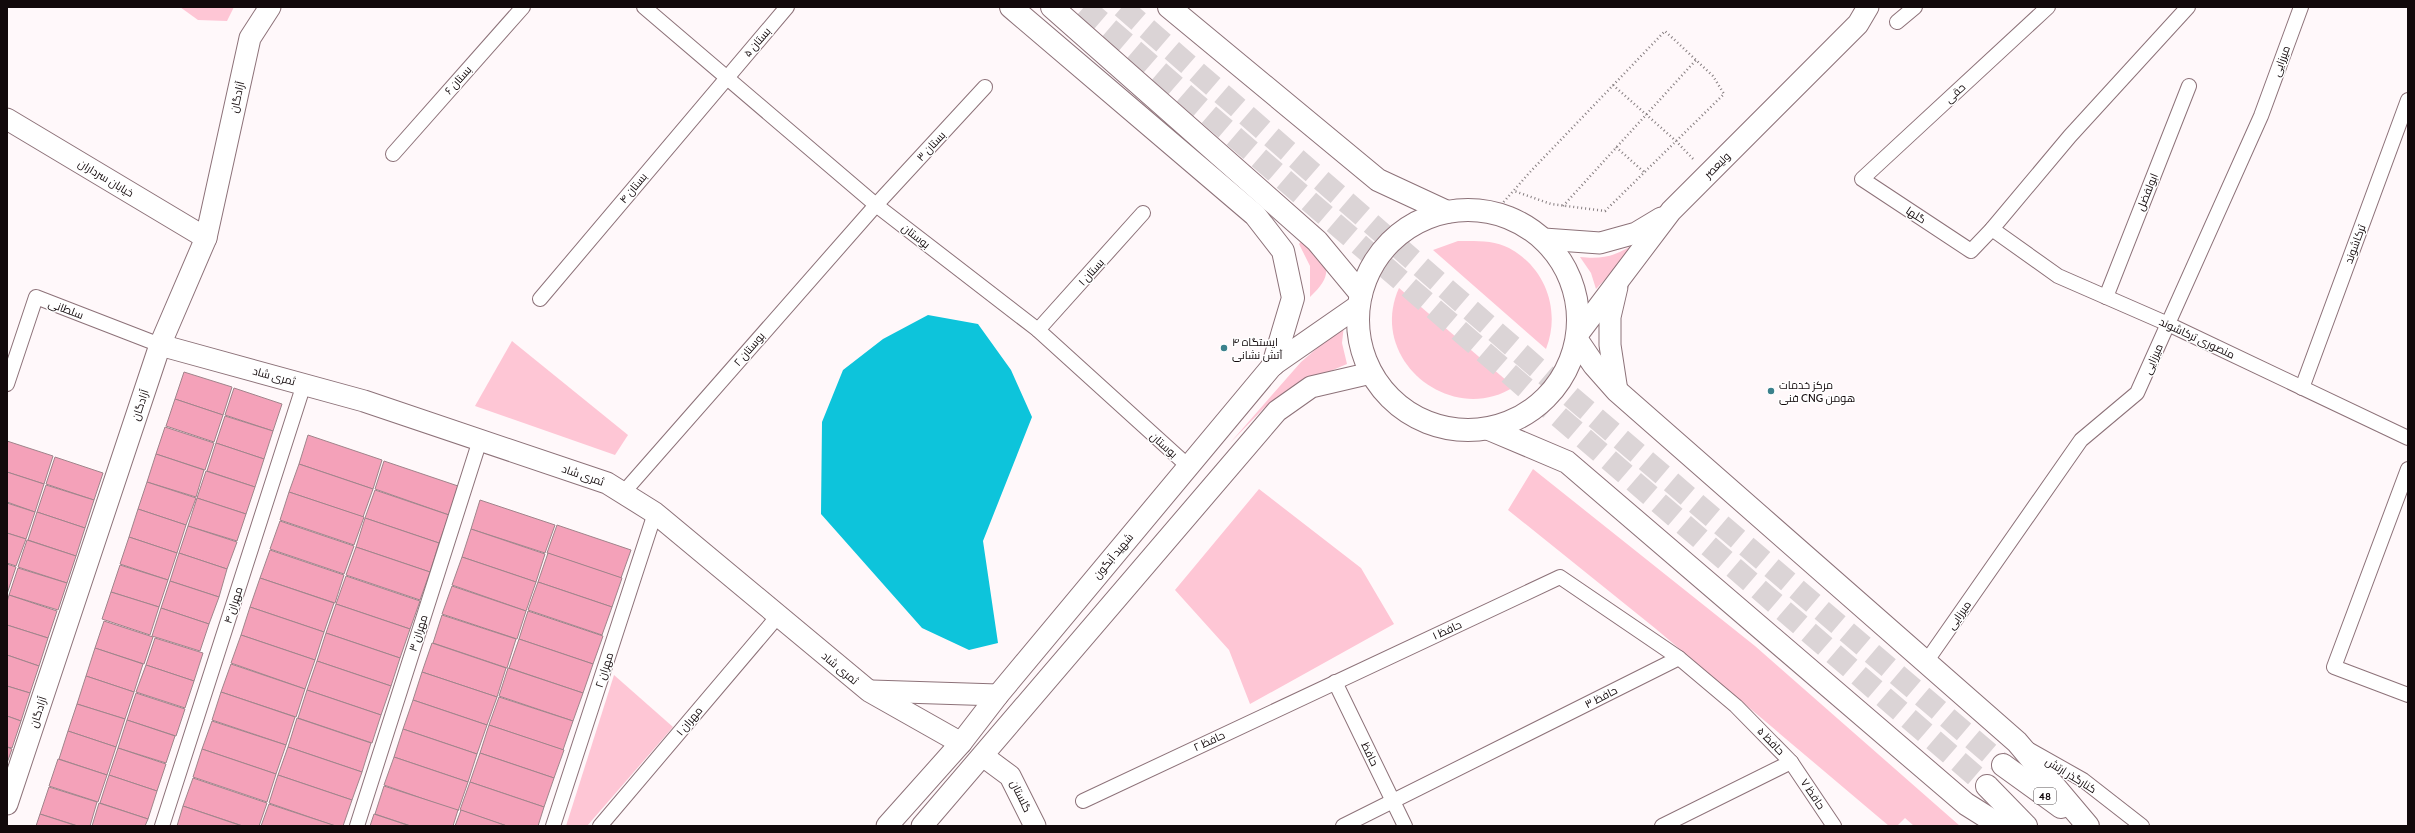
<svg xmlns="http://www.w3.org/2000/svg" width="2415" height="833" font-family="Cabin,Cairo,sans-serif">
<style>
.green{fill:#fec6d5}
.water{fill:#0dc4db}
.building{fill:#f4a1b9;stroke:#a0848b}
.lines{fill:none;stroke-linecap:round;stroke-linejoin:round}
.highway-tunnel{stroke:#dbd4d6;stroke-width:22;stroke-dasharray:22 11;stroke-linecap:butt}
.street-casing{stroke:#8d7279;stroke-width:16}
.secondary-casing{stroke:#8d7279;stroke-width:23}
.highway-casing{stroke:#8d7279;stroke-width:24}
.path{stroke:#857d7f;stroke-width:2.5;stroke-dasharray:1 3;stroke-linecap:butt}
.street{stroke:#fff;stroke-width:14}
.secondary{stroke:#fff;stroke-width:21}
.highway{stroke:#fff;stroke-width:22}
.poi-dot{fill:#3b818c;stroke:#fff;stroke-width:1.5}
.labels{text-anchor:middle;stroke-width:3;stroke-linejoin:round;paint-order:stroke}
.shield{fill:#fff;stroke:#595354;stroke-width:1}
.shield-label{font-size:10px;font-weight:bold;fill:#12090b}
.street-label{font-size:11px;fill:#12090b;stroke:#fff}
.poi-label{font-size:11px;fill:#12090b;stroke:#fff;text-anchor:start}
</style>
<rect width="100%" height="100%" fill="#fff8fa"/>
<g class="green">
<path d="M180,7H234L227,21L198,20Z"/>
<path d="M1302,240C1326,261 1338,271 1310,297V266L1299,244Z"/>
<path d="M1641,240V241L1596,289L1591,273L1580,257C1608,260 1618,254 1641,240Z"/>
<path d="M1458,241C1475,241 1494,240 1509,248C1546,268 1561,311 1546,349L1433,250Z"/>
<path d="M1399,288L1514,387C1450,427 1367,359 1399,288Z"/>
<path d="M1344,325L1342,343L1347,364L1293,387L1264,408L1230,443L1301,362Z"/>
<path d="M512,341L628,435L615,455L475,406Z"/>
<path d="M1533,469L1755,646L1960,826H1914L1905,818L1897,826H1889L1656,629L1508,510Z"/>
<path d="M1259,489L1361,568L1394,624L1250,704L1229,650L1175,590Z"/>
<path d="M614,675L673,727L587,826H566Z"/>
</g>
<path class="water" d="M928,315L978,324L1011,370L1032,417L983,541L998,643L969,650L922,628L821,514L822,422L843,370L883,339Z"/>
<g class="building">
<path d="M184,372L232,387L223,415L175,399Z"/>
<path d="M234,388L282,404L273,431L225,415Z"/>
<path d="M175,399L223,415L214,442L166,426Z"/>
<path d="M225,416L273,431L264,459L216,443Z"/>
<path d="M165,427L214,443L205,470L156,454Z"/>
<path d="M308,435L382,460L373,489L299,464Z"/>
<path d="M7,441L53,456L44,484L7,472Z"/>
<path d="M216,443L264,459L255,487L207,471Z"/>
<path d="M156,454L204,470L196,497L147,482Z"/>
<path d="M55,457L103,473L94,500L46,484Z"/>
<path d="M384,461L458,486L449,515L375,489Z"/>
<path d="M299,464L373,489L363,517L289,492Z"/>
<path d="M206,471L255,487L246,514L197,498Z"/>
<path d="M7,472L44,484L35,512L7,502Z"/>
<path d="M147,482L196,498L186,525L138,509Z"/>
<path d="M46,485L94,500L85,528L37,512Z"/>
<path d="M375,490L449,515L439,543L365,518Z"/>
<path d="M289,492L364,517L354,545L280,520Z"/>
<path d="M197,498L246,514L237,541L188,526Z"/>
<path d="M480,500L555,525L545,553L471,529Z"/>
<path d="M7,503L35,512L26,539L7,533Z"/>
<path d="M138,509L186,525L177,553L129,537Z"/>
<path d="M37,512L85,528L76,556L28,540Z"/>
<path d="M365,518L439,543L430,572L356,547Z"/>
<path d="M280,521L354,546L344,574L270,549Z"/>
<path d="M557,525L631,550L621,578L547,553Z"/>
<path d="M188,526L237,542L227,569L179,553Z"/>
<path d="M471,529L545,554L536,582L462,557Z"/>
<path d="M7,533L26,539L16,566L7,563Z"/>
<path d="M129,537L177,553L168,580L120,564Z"/>
<path d="M27,540L76,556L67,583L18,567Z"/>
<path d="M356,547L430,572L420,600L346,575Z"/>
<path d="M270,550L344,575L335,603L260,578Z"/>
<path d="M179,553L227,569L219,597L170,581Z"/>
<path d="M548,553L622,578L612,607L538,582Z"/>
<path d="M462,557L536,582L526,611L452,585Z"/>
<path d="M7,564L16,567L7,594Z"/>
<path d="M120,565L168,580L159,607L111,592Z"/>
<path d="M18,568L67,583L58,610L9,595Z"/>
<path d="M346,576L420,601L410,629L336,604Z"/>
<path d="M260,578L334,603L324,632L250,607Z"/>
<path d="M170,581L219,597L209,624L161,608Z"/>
<path d="M538,582L612,607L602,635L528,610Z"/>
<path d="M452,586L526,611L517,639L442,614Z"/>
<path d="M111,592L159,607L150,635L102,619Z"/>
<path d="M9,595L57,611L48,638L7,625V602Z"/>
<path d="M336,604L410,629L400,658L326,633Z"/>
<path d="M250,607L324,632L315,660L241,635Z"/>
<path d="M161,608L209,624L200,651L152,636Z"/>
<path d="M528,611L603,636L593,664L519,639Z"/>
<path d="M442,615L516,639L507,668L433,643Z"/>
<path d="M104,621L153,637L144,664L95,648Z"/>
<path d="M7,625L48,638L39,666L7,655Z"/>
<path d="M326,633L400,658L391,686L317,661Z"/>
<path d="M241,635L315,660L305,689L231,663Z"/>
<path d="M155,638L203,653L194,681L146,665Z"/>
<path d="M519,639L593,664L583,693L509,668Z"/>
<path d="M432,643L506,668L497,697L422,672Z"/>
<path d="M95,648L143,664L134,692L86,676Z"/>
<path d="M7,655L39,666L30,693L7,686Z"/>
<path d="M317,661L391,686L381,715L307,690Z"/>
<path d="M231,664L305,689L296,717L221,692Z"/>
<path d="M146,665L194,681L185,708L136,692Z"/>
<path d="M508,668L583,693L573,721L499,696Z"/>
<path d="M422,672L497,697L487,725L413,700Z"/>
<path d="M86,676L134,692L125,719L77,704Z"/>
<path d="M7,686L30,693L21,721L7,716Z"/>
<path d="M307,690L381,715L372,743L298,718Z"/>
<path d="M221,692L295,717L286,745L212,720Z"/>
<path d="M136,693L185,709L176,736L127,720Z"/>
<path d="M499,697L573,721L563,750L489,725Z"/>
<path d="M413,700L487,725L477,754L403,729Z"/>
<path d="M77,704L125,719L116,747L68,731Z"/>
<path d="M7,716L21,721L12,748L7,747Z"/>
<path d="M297,718L371,743L362,772L288,747Z"/>
<path d="M127,720L175,736L166,763L118,748Z"/>
<path d="M212,721L286,745L276,774L202,749Z"/>
<path d="M489,725L564,750L554,778L480,753Z"/>
<path d="M403,729L477,754L468,782L394,757Z"/>
<path d="M68,731L116,747L107,775L59,759Z"/>
<path d="M7,747L12,749L7,763Z"/>
<path d="M288,747L362,772L352,800L278,775Z"/>
<path d="M118,748L166,764L157,791L109,775Z"/>
<path d="M202,749L276,774L267,802L193,777Z"/>
<path d="M480,753L554,778L544,807L470,782Z"/>
<path d="M394,757L468,782L458,811L384,785Z"/>
<path d="M58,759L107,775L98,802L49,786Z"/>
<path d="M109,775L157,791L148,819L100,803Z"/>
<path d="M278,775L352,800L343,826H335L269,803Z"/>
<path d="M193,778L267,803L259,826H243L183,806Z"/>
<path d="M470,782L544,807L538,826H507L460,810Z"/>
<path d="M384,786L458,810L453,826H411L375,814Z"/>
<path d="M49,787L97,802L90,826H78L40,814Z"/>
<path d="M99,803L148,819L145,826H92Z"/>
<path d="M269,804L336,826H261Z"/>
<path d="M183,806L242,826H177Z"/>
<path d="M461,810L507,826H455Z"/>
<path d="M40,814L77,826H36Z"/>
<path d="M374,814L410,826H370Z"/>
</g>
<g class="lines">
<g class="highway-tunnel">
<path d="M1084,7L1987,786"/>
<path d="M1122,7L1535,366L2003,765"/>
</g>
<defs>
<g id="street">
<path d="M644,7L876,205L1038,330L1188,466"/>
<path d="M2048,7L1862,179L1971,251L1992,229L2070,136L2188,7"/>
<path d="M1897,22L1915,7"/>
<path d="M393,154L523,7"/>
<path d="M1992,229L2058,276L2168,324L2408,438"/>
<path d="M2106,297L2189,86"/>
<path d="M540,299L787,7"/>
<path d="M1038,330L1143,213"/>
<path d="M7,384L36,297L160,345"/>
<path d="M2302,388L2408,100"/>
<path d="M2408,469L2334,667L2408,695"/>
<path d="M623,493L876,205L985,87"/>
<path d="M1926,662L2081,440L2137,393L2261,116L2301,7"/>
<path d="M1335,682L1405,826"/>
<path d="M2028,749L2083,780L2142,826"/>
<path d="M1791,762L1834,826"/>
<path d="M1083,801L1560,577L1679,658L1343,826"/>
<path d="M162,826L304,384"/>
<path d="M357,826L480,440"/>
<path d="M553,826L655,513"/>
<path d="M600,826L778,616"/>
<path d="M1662,826L1791,762L1736,706L1679,658"/>
</g>
<g id="secondary">
<path d="M7,119L206,238"/>
<path d="M1544,239L1600,243L1636,233L1661,218"/>
<path d="M1617,287L1610,317V345L1617,391"/>
<path d="M1578,334L1671,211L1858,24L1868,7"/>
<path d="M160,345L364,401L607,483L655,513L869,691L961,743"/>
<path d="M872,691L998,695"/>
<path d="M983,756L1010,776L1035,826"/>
<path d="M7,804L160,345L206,238L250,38L270,7"/>
<path d="M887,826L961,743L998,695L1273,365L1358,306"/>
<path d="M922,826L1277,411L1311,387L1371,373"/>
</g>
<g id="highway">
<path d="M1011,7L1255,215L1283,251L1293,298L1273,365"/>
<path d="M1052,7L1317,241L1361,294"/>
<path d="M1169,7L1378,180L1447,212"/>
<circle cx="1468" cy="320" r="110"/>
<path d="M1577,340L1594,365L1617,391L2017,742L2088,826"/>
<path d="M1489,429L1567,462L1966,804L2001,826"/>
<path d="M2003,765L2061,807"/>
<path d="M1987,786L2026,826"/>
</g>
</defs>
<use href="#street" class="street-casing"/>
<use href="#secondary" class="secondary-casing"/>
<use href="#highway" class="highway-casing"/>
<g class="path">
<path d="M1613,85L1676,141L1695,161"/>
<path d="M1616,147L1644,172"/>
<path d="M1563,206L1696,60"/>
<path d="M1493,214L1530,172L1665,31L1713,76L1724,94L1605,211L1551,204L1514,191"/>
</g>
<use href="#street" class="street"/>
<use href="#secondary" class="secondary"/>
<use href="#highway" class="highway"/>
</g>
<g class="poi-dot">
<circle cx="1224" cy="348" r="4"/>
<circle cx="1771" cy="391" r="4"/>
</g>
<g class="labels">
<rect class="shield" x="2034" y="788" width="22" height="16" rx="3"/>
<g class="shield-label">
<text x="2045" y="800">48</text>
</g>
<g class="street-label">
<text transform="translate(757 42) rotate(-49)" y="4">بستان ۵</text>
<text transform="translate(2281 61) rotate(-70)" y="4">میرزایی</text>
<text transform="translate(458 80) rotate(-48)" y="4">بستان ۶</text>
<text transform="translate(1955 93) rotate(-43)" y="4">حقی</text>
<text transform="translate(237 97) rotate(-77)" y="4">آزادگان</text>
<text transform="translate(931 146) rotate(-47)" y="4">بستان ۳</text>
<text transform="translate(1717 165) rotate(-45)" y="4">ولیعصر</text>
<text transform="translate(106 178) rotate(31)" y="4">خیابان سرداران</text>
<text transform="translate(633 188) rotate(-50)" y="4">بستان ۴</text>
<text transform="translate(2147 192) rotate(-68)" y="4">ابولفضل</text>
<text transform="translate(1916 215) rotate(33)" y="4">گلها</text>
<text transform="translate(916 236) rotate(38)" y="4">بوستان</text>
<text transform="translate(2355 244) rotate(-70)" y="4">ترکاشوند</text>
<text transform="translate(1091 272) rotate(-48)" y="4">بستان ۱</text>
<text transform="translate(66 309) rotate(21)" y="4">سلطانی</text>
<text transform="translate(2197 338) rotate(25)" y="4">منصوری ترکاشوند</text>
<text transform="translate(749 349) rotate(-49)" y="4">بوستان ۲</text>
<text transform="translate(2153 359) rotate(-66)" y="4">میرزایی</text>
<text transform="translate(274 376) rotate(15)" y="4">ثمری شاد</text>
<text transform="translate(140 405) rotate(-72)" y="4">آزادگان</text>
<text transform="translate(1164 445) rotate(42)" y="4">بوستان</text>
<text transform="translate(583 475) rotate(19)" y="4">ثمری شاد</text>
<text transform="translate(1113 556) rotate(-50)" y="4">شهید آبگون</text>
<text transform="translate(233 605) rotate(-72)" y="4">مهران ۴</text>
<text transform="translate(1959 615) rotate(-55)" y="4">میرزایی</text>
<text transform="translate(1447 630) rotate(-25)" y="4">حافظ ۱</text>
<text transform="translate(418 633) rotate(-72)" y="4">مهران ۳</text>
<text transform="translate(840 668) rotate(40)" y="4">ثمری شاد</text>
<text transform="translate(604 670) rotate(-72)" y="4">مهران ۲</text>
<text transform="translate(1601 697) rotate(-27)" y="4">حافظ ۳</text>
<text transform="translate(38 712) rotate(-72)" y="4">آزادگان</text>
<text transform="translate(689 721) rotate(-50)" y="4">۱ مهران</text>
<text transform="translate(1209 741) rotate(-25)" y="4">حافظ ۲</text>
<text transform="translate(1771 741) rotate(46)" y="4">حافظ ۵</text>
<text transform="translate(1370 754) rotate(64)" y="4">حافظ</text>
<text transform="translate(2071 775) rotate(32)" y="4">کنارگذر ارتش</text>
<text transform="translate(1813 794) rotate(56)" y="4">حافظ ۷</text>
<text transform="translate(1021 796) rotate(64)" y="4">گلستان</text>
</g>
<g class="poi-label">
<text x="1232" y="346">ایستگاه ۴<tspan x="1232" dy="13">آتش نشانی</tspan></text>
<text x="1779" y="389">مرکز خدمات<tspan x="1779" dy="13">فنی CNG هومن</tspan></text>
</g>
</g>
<rect width="2415" height="833" fill="none" stroke="#12090b" stroke-width="16"/>
</svg>
